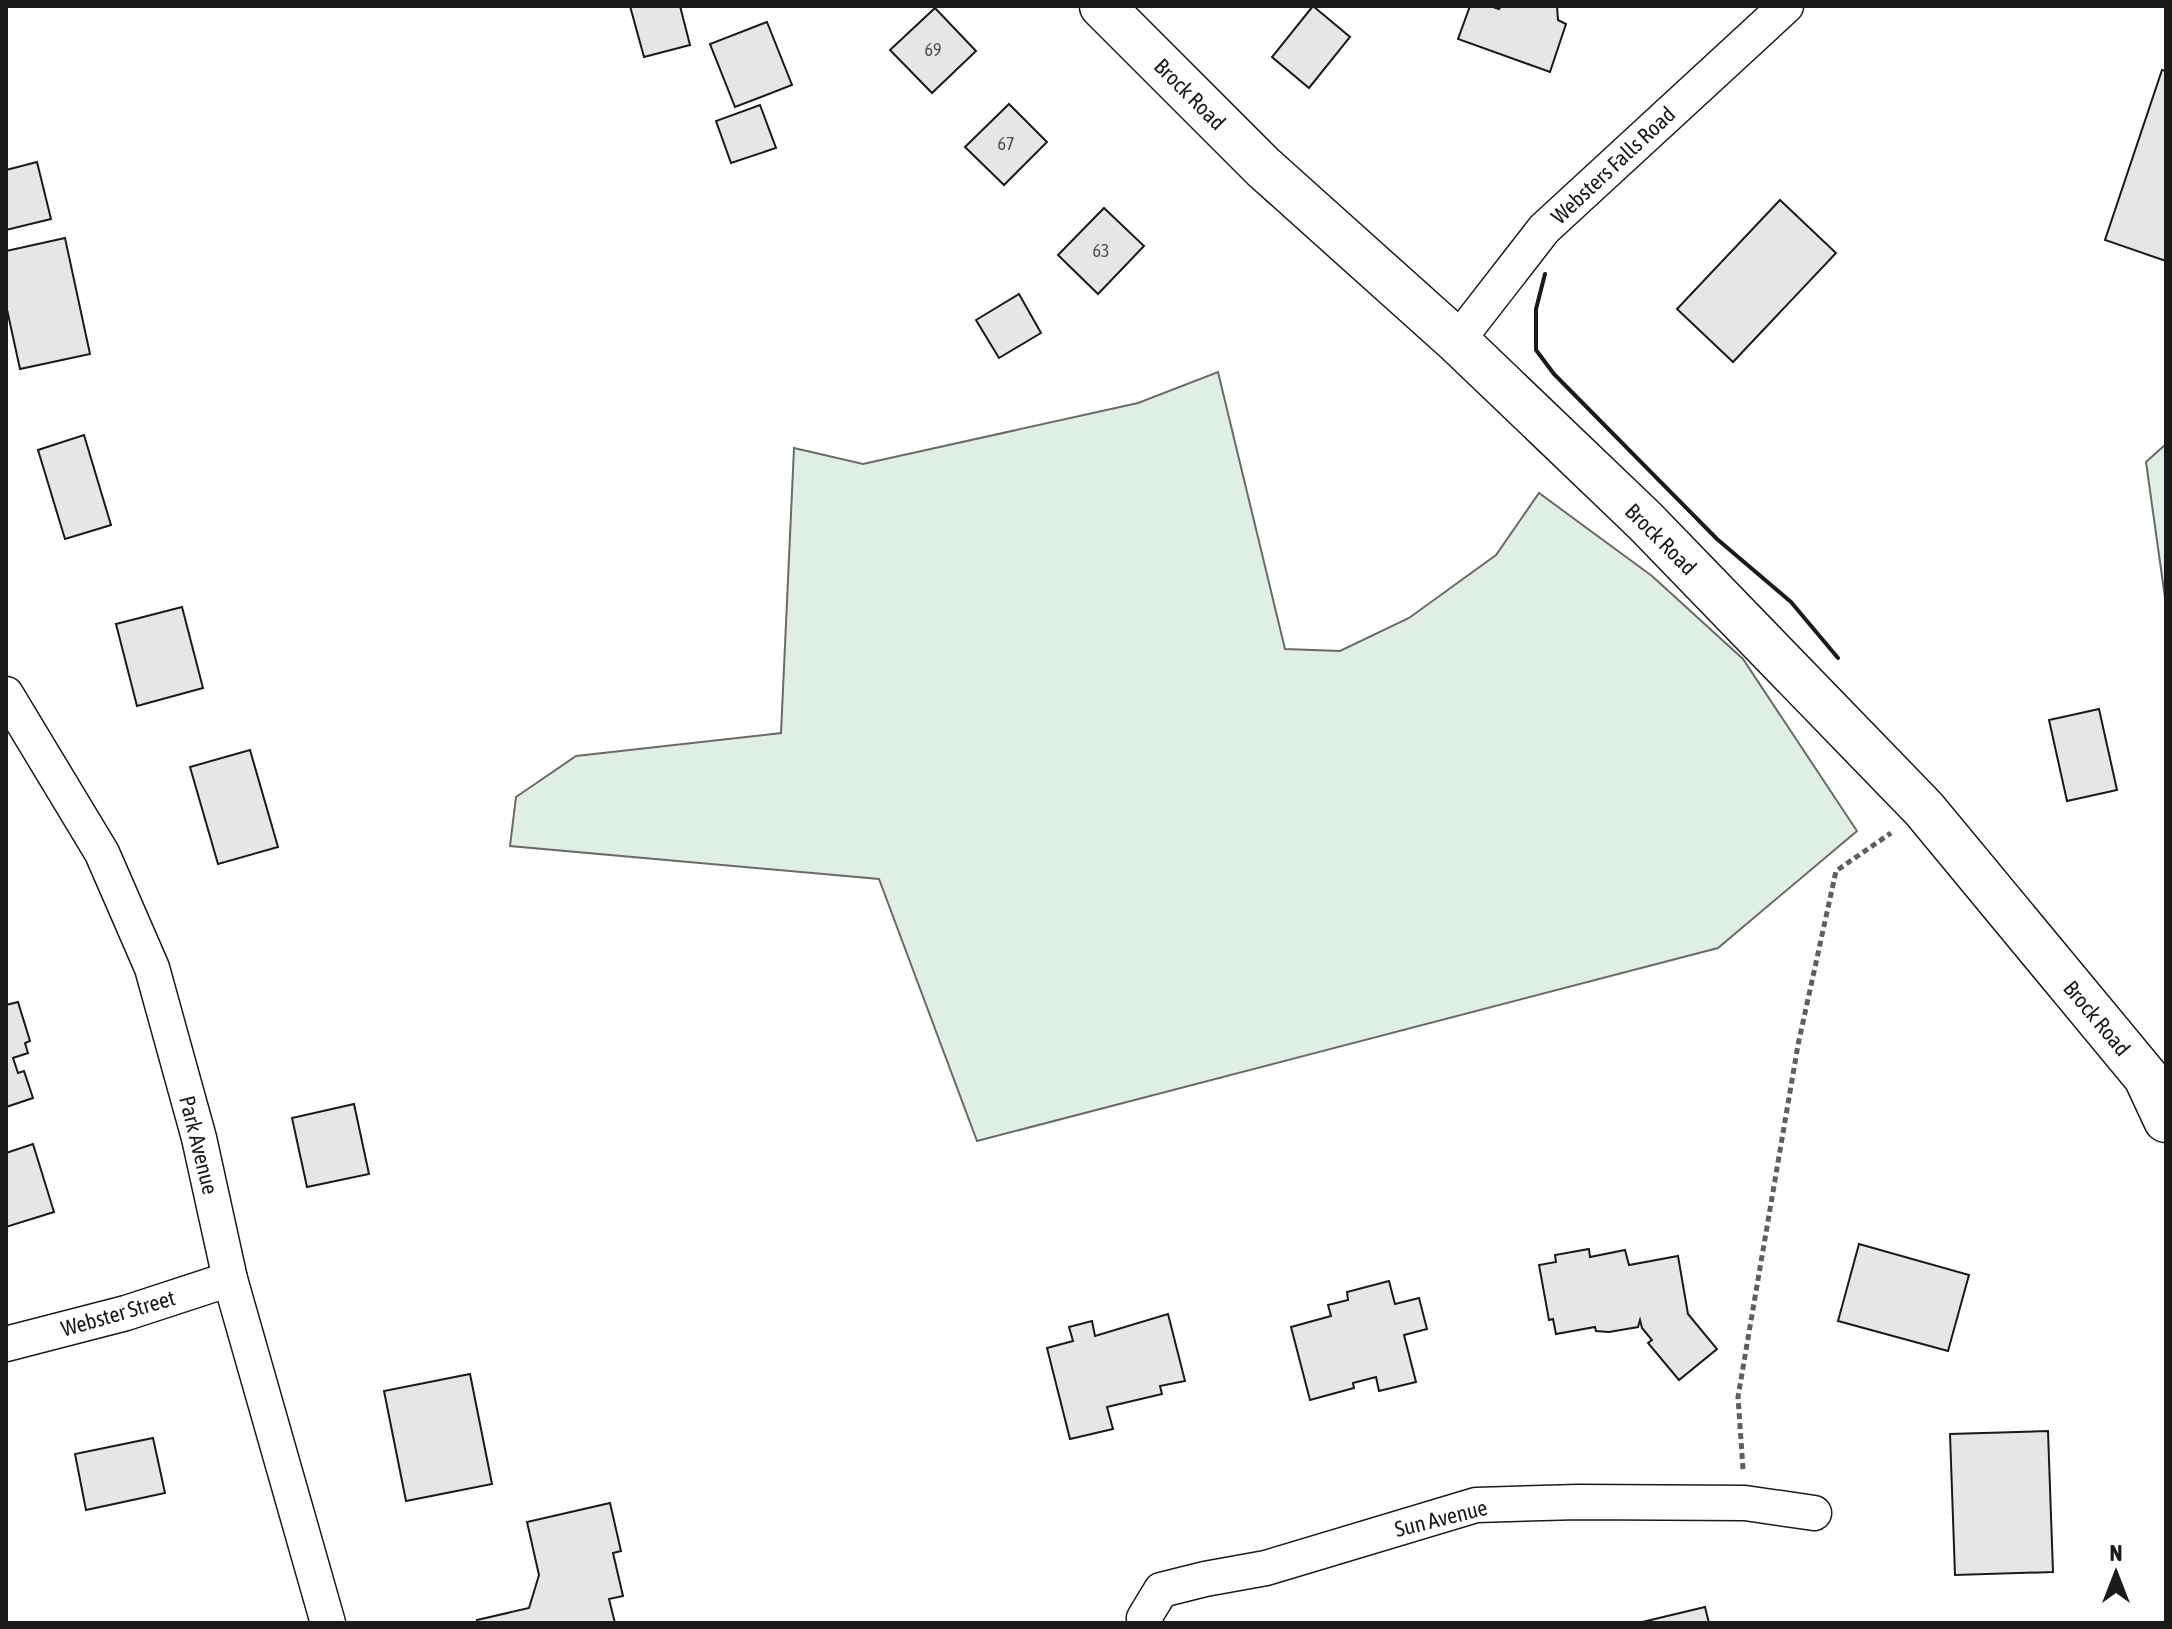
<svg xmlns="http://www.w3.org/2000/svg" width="2172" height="1629" font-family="'Asap Condensed',sans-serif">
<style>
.green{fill:#e0efe3;stroke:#6a6a6a;stroke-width:2}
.building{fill:#e6e6e6;stroke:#1a1a1a;stroke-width:2}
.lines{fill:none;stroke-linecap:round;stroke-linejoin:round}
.street-casing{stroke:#1a1a1a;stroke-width:37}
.primary-casing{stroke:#1a1a1a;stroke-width:47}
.path{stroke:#5f5f5f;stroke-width:5;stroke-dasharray:6 4;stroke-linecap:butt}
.street{stroke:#fff;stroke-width:34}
.primary{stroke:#fff;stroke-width:44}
.wall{stroke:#1a1a1a;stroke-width:4}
.labels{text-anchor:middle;stroke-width:6;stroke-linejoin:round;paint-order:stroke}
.number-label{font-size:18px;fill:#4d4d4d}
.street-label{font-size:22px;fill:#1a1a1a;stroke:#fff}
</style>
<rect width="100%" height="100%" fill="#fff"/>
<g class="green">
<path d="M1218,372L1285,649L1340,651L1409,618L1496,555L1539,493L1652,576L1743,659L1857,831L1718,948L977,1141L879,879L510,846L516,797L576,756L781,733L794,448L863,464L1138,403Z"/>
<path d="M2166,444V605L2146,462Z"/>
</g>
<g class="building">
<path d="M630,6H680L690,45L644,57Z"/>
<path d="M1313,6L1350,37L1309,88L1272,57Z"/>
<path d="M1470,6H1490L1499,9L1501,6H1557L1558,20L1566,24L1550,72L1458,39Z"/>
<path d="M935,8L976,51L932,93L890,50Z"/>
<path d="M767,22L792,85L735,107L710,44Z"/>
<path d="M2162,70L2166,71V261L2105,240Z"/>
<path d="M1009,104L1047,142L1004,185L965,147Z"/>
<path d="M760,105L776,148L731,163L716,121Z"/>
<path d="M37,162L51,219L6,230V170Z"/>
<path d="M1780,200L1836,253L1733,362L1677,309Z"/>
<path d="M1104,208L1144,246L1098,294L1058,255Z"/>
<path d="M65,238L90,354L20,369L6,305V251Z"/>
<path d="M1019,294L1041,333L999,358L976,320Z"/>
<path d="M84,435L111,525L65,539L38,450Z"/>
<path d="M182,607L203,688L137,706L116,624Z"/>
<path d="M2099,709L2117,790L2067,801L2049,720Z"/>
<path d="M250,750L278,847L218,864L190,767Z"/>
<path d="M18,1002L30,1041L25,1043L28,1053L13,1058L18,1073L24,1071L33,1098L6,1107V1005Z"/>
<path d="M354,1104L369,1174L307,1187L292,1118Z"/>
<path d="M33,1144L54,1212L6,1227V1153Z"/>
<path d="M1859,1244L1969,1275L1948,1351L1838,1321Z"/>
<path d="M1589,1249L1590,1257L1625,1250L1629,1265L1678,1256L1688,1314L1717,1349L1679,1380L1648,1343L1652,1340L1642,1328L1640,1320L1638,1327L1609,1332L1596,1331L1595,1327L1556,1334L1553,1319L1549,1320L1539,1265L1556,1262L1555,1255Z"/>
<path d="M1389,1281L1395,1304L1419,1298L1427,1329L1404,1335L1416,1382L1379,1391L1376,1377L1353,1383L1354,1388L1310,1400L1291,1327L1331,1316L1328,1305L1348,1300L1347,1292Z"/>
<path d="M1168,1314L1185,1381L1160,1386L1162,1394L1107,1407L1113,1429L1070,1439L1047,1348L1073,1341L1069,1327L1092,1321L1095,1336Z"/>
<path d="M470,1374L492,1484L406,1501L384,1391Z"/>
<path d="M2048,1431L2053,1572L1955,1575L1950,1434Z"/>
<path d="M153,1438L165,1493L86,1510L75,1454Z"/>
<path d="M610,1503L621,1551L613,1553L623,1596L609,1599L615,1623H478L477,1620L529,1608L539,1575L527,1522Z"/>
<path d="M1705,1607L1709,1623H1638Z"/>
</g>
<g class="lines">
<defs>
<g id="street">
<path d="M1457,341L1544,229L1786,6"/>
<path d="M6,694L102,853L152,968L199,1138L230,1279L328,1623"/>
<path d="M6,1344L126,1313L230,1279"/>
<path d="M1146,1623L1144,1618L1161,1590L1205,1579L1266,1568L1476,1505L1578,1502L1745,1503L1814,1513"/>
</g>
<path id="primary" d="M1102,6L1263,167L1457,341L1645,521L1924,809L2146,1077L2166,1120"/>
</defs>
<use href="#street" class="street-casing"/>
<use href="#primary" class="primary-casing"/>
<path class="path" d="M1743,1469L1738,1397L1798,1045L1836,871L1891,833"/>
<use href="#street" class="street"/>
<use href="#primary" class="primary"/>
<path class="wall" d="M1545,274L1536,309V350L1554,374L1717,539L1791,602L1838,658"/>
</g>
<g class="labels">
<g class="number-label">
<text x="933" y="56">69</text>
<text x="1006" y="150">67</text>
<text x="1101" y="257">63</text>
</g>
<g class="street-label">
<text transform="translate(1190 94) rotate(45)" y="8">Brock Road</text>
<text transform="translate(1613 165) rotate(-43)" y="8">Websters Falls Road</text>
<text transform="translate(1661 539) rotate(45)" y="8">Brock Road</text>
<text transform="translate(2097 1018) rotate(50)" y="8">Brock Road</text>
<text transform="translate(199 1145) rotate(76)" y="8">Park Avenue</text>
<text transform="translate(118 1313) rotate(-16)" y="8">Webster Street</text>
<text transform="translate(1441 1518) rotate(-14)" y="8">Sun Avenue</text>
</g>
</g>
<rect width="2172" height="1629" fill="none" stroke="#1a1a1a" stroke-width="16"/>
<g transform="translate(2116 1573)" stroke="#ffffff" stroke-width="6" paint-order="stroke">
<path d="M0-6L14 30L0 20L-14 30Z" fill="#1a1a1a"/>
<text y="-12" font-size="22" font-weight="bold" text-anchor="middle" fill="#1a1a1a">N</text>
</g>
</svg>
